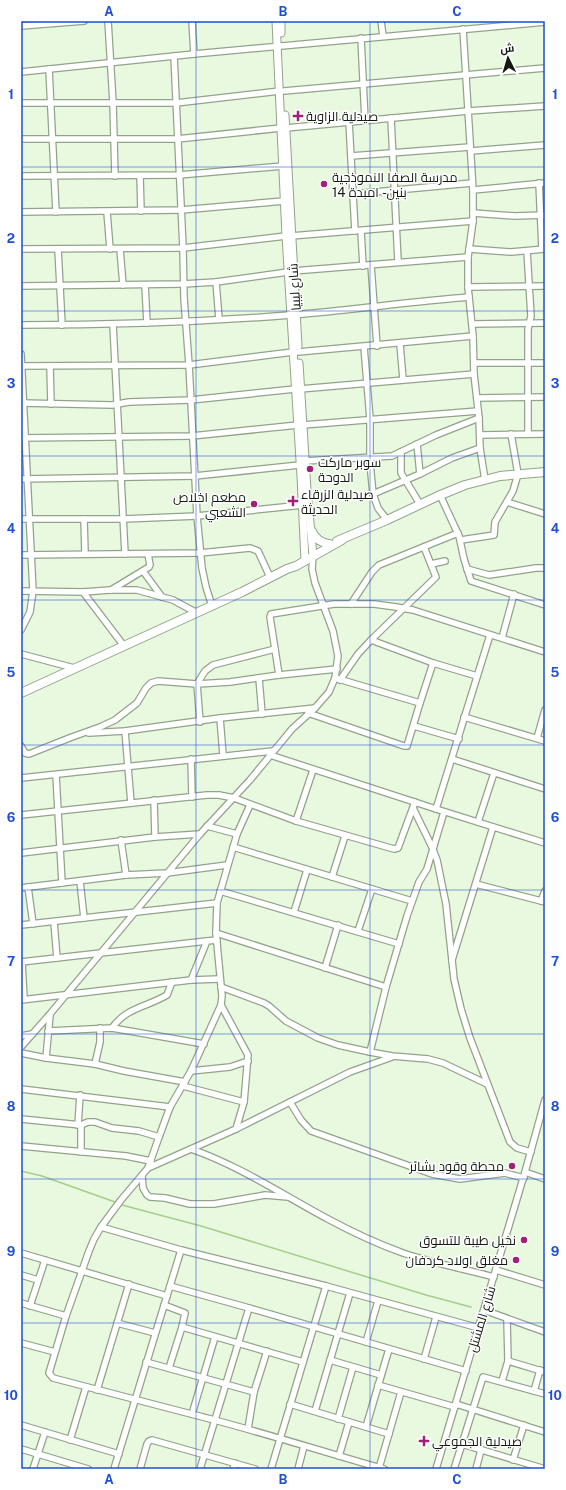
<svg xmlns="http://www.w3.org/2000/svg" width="566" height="1490" font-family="'Public Sans',Cairo,sans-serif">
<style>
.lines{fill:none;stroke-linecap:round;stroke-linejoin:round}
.stream{stroke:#a3cf8a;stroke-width:1.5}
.minor-casing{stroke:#93a38b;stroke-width:8}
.major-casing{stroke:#93a38b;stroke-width:9}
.highway-casing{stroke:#93a38b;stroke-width:10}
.minor{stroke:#fff;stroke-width:5.5}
.major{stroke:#fff;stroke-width:7}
.highway{stroke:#fff;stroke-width:8}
.grid{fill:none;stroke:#1d4ed8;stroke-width:1;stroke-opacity:0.55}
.poi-dot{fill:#9f2277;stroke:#fff;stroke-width:1.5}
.labels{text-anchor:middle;stroke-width:3;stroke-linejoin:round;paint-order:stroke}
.poi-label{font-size:13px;fill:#131910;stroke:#fff;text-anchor:start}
.street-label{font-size:13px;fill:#131910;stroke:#fff}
.neatline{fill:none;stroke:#1d4ed8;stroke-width:1.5}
.grid-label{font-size:13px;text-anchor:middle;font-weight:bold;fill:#1d4ed8}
</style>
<rect width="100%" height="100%" fill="#e8f9df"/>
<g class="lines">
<g class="stream">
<path d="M21,1171L42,1176L115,1202"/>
<path d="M122,1205L201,1226L426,1295L471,1307"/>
</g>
<defs>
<g id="minor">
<path d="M108,21L113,103L115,176"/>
<path d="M192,21L194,54"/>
<path d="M381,21L383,36"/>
<path d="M21,26L84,21"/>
<path d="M463,29L473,190V221L468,257V287L473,336L474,374L479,418L480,448L485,480"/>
<path d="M361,38L365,121"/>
<path d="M174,56L183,248L184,298L189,365L197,516L202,568L206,587L212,606"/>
<path d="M49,69L56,212"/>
<path d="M21,72L194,54L545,22"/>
<path d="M284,91L545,68"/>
<path d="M21,103H176L280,91"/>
<path d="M391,118L398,262"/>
<path d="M349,122L355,231"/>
<path d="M286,128L468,111L545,106"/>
<path d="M21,139H177L281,128"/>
<path d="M471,151L545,145"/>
<path d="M351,156L470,147"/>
<path d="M21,176L179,175L283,166"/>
<path d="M140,176L141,211"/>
<path d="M539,183L542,249"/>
<path d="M473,190L545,183"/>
<path d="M353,194L472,183"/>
<path d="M21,212L181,210L284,201"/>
<path d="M107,212L110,249"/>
<path d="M473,213L515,216L545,215"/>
<path d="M361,231L363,266"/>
<path d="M291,236L473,221"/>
<path d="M21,249L183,248L286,236"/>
<path d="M58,249L62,325"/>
<path d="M120,249L123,285"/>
<path d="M469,249L511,252L545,249"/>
<path d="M527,251L531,316L528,329V433"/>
<path d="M371,265L377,346"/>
<path d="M293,271L468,257"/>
<path d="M216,282L219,319"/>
<path d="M145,285L147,323"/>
<path d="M21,286L183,284L216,282L288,272"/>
<path d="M468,287L545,286"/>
<path d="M472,324L545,323"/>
<path d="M21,325C111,325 201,322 291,315C350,310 409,302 469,297"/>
<path d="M113,325L125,554"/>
<path d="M400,344L403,379"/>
<path d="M364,347L370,419V463L373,494L378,508L387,520"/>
<path d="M298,352L473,336"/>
<path d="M21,354L33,591L30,612L21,630"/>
<path d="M474,363H545"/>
<path d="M21,366L189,365L293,352"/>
<path d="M50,366L51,404"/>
<path d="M300,389L474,374"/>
<path d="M477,398L545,397"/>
<path d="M21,403L112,405L129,402L191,400L295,389"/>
<path d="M303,425L478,411"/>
<path d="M480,435L545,434"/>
<path d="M21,438L192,436L298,425"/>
<path d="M417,444L420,474"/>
<path d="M401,452V473L420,504"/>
<path d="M305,461L392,456L436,435L479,418"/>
<path d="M21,479L195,476L300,465"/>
<path d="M373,494L420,474L452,458L480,448"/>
<path d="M440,495L459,536L464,559L471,581L545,605"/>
<path d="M507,502L545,514"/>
<path d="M21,519H123L197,516L303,505"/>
<path d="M84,519L85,554"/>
<path d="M461,540L494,535L495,522L513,491L518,474L511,434"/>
<path d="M424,547L436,577L371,640L433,663L477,676"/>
<path d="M21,555L200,553L250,548L258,551L270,577"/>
<path d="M431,564L445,561"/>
<path d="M467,569L489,575L536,568H545"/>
<path d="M143,571L162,597"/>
<path d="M111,590L149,567L150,565L148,554"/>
<path d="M21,591L83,592L110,590H137L173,600L197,613"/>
<path d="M83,592L124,646"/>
<path d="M351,604L372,572L379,565L458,533"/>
<path d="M502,638L514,594"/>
<path d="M21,654L74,668"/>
<path d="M279,675L270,617L271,614L334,604H374L396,607L413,610L545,652"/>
<path d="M259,678L262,714"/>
<path d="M340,680L358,654L371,640"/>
<path d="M420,703L433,663"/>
<path d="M308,713L404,746H407L420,703L335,678"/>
<path d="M464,717L545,741"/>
<path d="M220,718L223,755"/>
<path d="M200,722L197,684L230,682L279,675L337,669"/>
<path d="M414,726L459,739"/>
<path d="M125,731L131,803"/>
<path d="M89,733L125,731L220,718L315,708"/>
<path d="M537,738L545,710"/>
<path d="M21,746L25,753L29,754L72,737L100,727L115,720L137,703L146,688L151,683L158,681L197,684L205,671L213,665L275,649"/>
<path d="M270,755L436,809L545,843"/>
<path d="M191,759L192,797"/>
<path d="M452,759L545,789"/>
<path d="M56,775L62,883"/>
<path d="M21,778L273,751"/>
<path d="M154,800L155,837"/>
<path d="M413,808L432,847L437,860L446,904L454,979L461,1009L470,1038L510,1142L517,1148L531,1152"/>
<path d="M436,809L490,635"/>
<path d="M21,815L207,795H219L234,798L296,821L394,849L398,848L415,802"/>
<path d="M296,821L313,770"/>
<path d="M478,822L494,773"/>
<path d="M207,826L237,834"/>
<path d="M121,840L126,875"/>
<path d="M233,847L412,901"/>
<path d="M21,853L155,837L200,834"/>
<path d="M332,877L345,836"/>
<path d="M80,881L84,918"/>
<path d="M476,884L545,902"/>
<path d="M28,887L33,924"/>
<path d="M21,888L126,875L167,873L227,865"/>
<path d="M220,891L399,944"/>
<path d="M541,901L545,891"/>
<path d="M294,912L307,870"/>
<path d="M54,922L57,958"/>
<path d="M21,925L217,903"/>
<path d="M358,931L372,889"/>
<path d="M216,933L386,987L407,916L419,882L427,869L444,812"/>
<path d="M452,960L493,827"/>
<path d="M21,962L207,941"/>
<path d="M22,962L24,999"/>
<path d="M325,968L338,925"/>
<path d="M191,980L207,941L217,940"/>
<path d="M221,987L264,1003L269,1006L286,1021L318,1038L338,1045L370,1052L392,1056L428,1059L443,1063L487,1084"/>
<path d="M21,1000L191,980L220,979"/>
<path d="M221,1005L248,1055L244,1102L236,1129"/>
<path d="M112,1028C127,1007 147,1007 167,995L172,982"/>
<path d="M48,1031L112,1028L204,1044"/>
<path d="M21,1036L32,1034"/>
<path d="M21,1047L50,1014L200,834L250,780L292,729L315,708L329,692L335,678L338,656L333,631L315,583L312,569L313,556"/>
<path d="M370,1052L386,987"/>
<path d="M21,1053L46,1058L95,1064L124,1071L185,1082"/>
<path d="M46,1058L50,1015"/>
<path d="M95,1064L100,1042V1028"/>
<path d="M191,1071L230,1067L248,1061"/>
<path d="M183,1086L244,1102"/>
<path d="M21,1089L170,1107"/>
<path d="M290,1102L301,1120L311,1131L432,1174L460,1179L505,1173L524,1178"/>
<path d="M21,1119L81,1125V1152"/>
<path d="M78,1125L80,1095"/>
<path d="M81,1125L88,1122H95L112,1128L139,1131L159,1137L148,1168L121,1200L101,1227L94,1239L89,1251L66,1316L49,1373L53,1378C99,1390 145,1402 191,1414C256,1430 320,1451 384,1469"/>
<path d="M159,1137L170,1107L191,1071L221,1005L222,996L216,933L217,903L237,834L250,805"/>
<path d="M21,1146L126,1156L151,1161"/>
<path d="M191,1149C240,1166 283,1195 328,1219C352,1232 378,1244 403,1253C433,1263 464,1269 494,1277"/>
<path d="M148,1168L236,1129L350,1072L392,1057"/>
<path d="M525,1172L545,1179"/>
<path d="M142,1176L143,1188L147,1195L150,1197L165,1198L190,1204H214L265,1195L288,1197"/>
<path d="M101,1227L181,1250L326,1286L479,1328"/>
<path d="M21,1253L167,1296"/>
<path d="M496,1270L545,1285"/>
<path d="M21,1275L38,1280"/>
<path d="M170,1286L249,1308"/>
<path d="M21,1303L66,1316"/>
<path d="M164,1305L185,1313L182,1327L303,1362"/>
<path d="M30,1306L45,1260"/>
<path d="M484,1310L545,1332"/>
<path d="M507,1319L508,1361"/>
<path d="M117,1323L155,1333"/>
<path d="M366,1342L378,1301"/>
<path d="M21,1343L55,1352"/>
<path d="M424,1359L436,1317"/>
<path d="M330,1360L381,1375"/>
<path d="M146,1362L254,1392L248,1429"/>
<path d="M169,1368L182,1327"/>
<path d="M502,1381L508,1361L545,1372"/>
<path d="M378,1385L455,1407"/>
<path d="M97,1390L129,1284"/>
<path d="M534,1391L540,1370"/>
<path d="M254,1392L267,1351"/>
<path d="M545,1394L483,1377L462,1444L545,1469"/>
<path d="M290,1404L389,1434"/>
<path d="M456,1404L545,1432"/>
<path d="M315,1411L350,1293"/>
<path d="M192,1414L215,1337"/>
<path d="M338,1419L353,1367"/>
<path d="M21,1425L119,1454"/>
<path d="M366,1427L389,1349"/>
<path d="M70,1440L86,1387"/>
<path d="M21,1449L88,1469"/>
<path d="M339,1456L349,1422"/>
<path d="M513,1460L524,1425"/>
<path d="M379,1468L401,1392"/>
<path d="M33,1469L45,1432"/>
<path d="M114,1469L181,1250"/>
<path d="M140,1469L147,1444L149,1441L152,1440L255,1469"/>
<path d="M200,1469L249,1308L466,1371"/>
<path d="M233,1469L235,1463"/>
<path d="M271,1469L326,1286"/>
<path d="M298,1469L304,1446"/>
<path d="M436,1469L525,1172L545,1100"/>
<path d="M454,1469L462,1444"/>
<path d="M476,1469L481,1450"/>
</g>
<g id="major">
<path d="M276,21L286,236L301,476L305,561"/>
<path d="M281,21V33"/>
<path d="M285,115L298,346"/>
<path d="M299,363L307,490L313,556"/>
</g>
<g id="highway">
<path d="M311,530C315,538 319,542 329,544"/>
<path d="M337,541L387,520L438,496L465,485L500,476L545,472"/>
<path d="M21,693L242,592L287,569L296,566L342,540"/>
</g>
</defs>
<use href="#minor" class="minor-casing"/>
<use href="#major" class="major-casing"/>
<use href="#highway" class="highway-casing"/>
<use href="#minor" class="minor"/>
<use href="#major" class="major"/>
<use href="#highway" class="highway"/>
</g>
<path class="grid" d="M196,21V1469M370,21V1469M21,167H545M21,311H545M21,456H545M21,600H545M21,745H545M21,890H545M21,1034H545M21,1179H545M21,1323H545"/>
<g class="poi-dot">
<path d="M296 110h4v4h4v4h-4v4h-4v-4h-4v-4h4z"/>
<circle cx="324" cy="184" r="4"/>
<circle cx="310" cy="469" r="4"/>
<path d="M291 495h4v4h4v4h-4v4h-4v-4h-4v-4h4z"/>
<circle cx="254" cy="504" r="4"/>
<circle cx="512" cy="1166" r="4"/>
<circle cx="524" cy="1240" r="4"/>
<circle cx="516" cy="1260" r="4"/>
<path d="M422 1435h4v4h4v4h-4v4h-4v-4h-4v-4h4z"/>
</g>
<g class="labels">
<g class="poi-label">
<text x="306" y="121">صيدلية الزاوية</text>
<text x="332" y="182">مدرسة الصفا النموذجية<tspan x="332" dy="15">بنين - امبدة 14</tspan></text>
<text x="318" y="467">سوبر ماركت<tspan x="318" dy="15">الدوحة</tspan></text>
<text x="301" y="499">صيدلية الزرقاء<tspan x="301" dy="15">الحديثة</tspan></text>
<text x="246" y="502" text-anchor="end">مطعم اخلاص<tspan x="246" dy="15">الشعبي</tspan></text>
<text x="504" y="1171" text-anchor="end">محطة وقود بشائر</text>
<text x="516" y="1245" text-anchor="end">نخيل طيبة للتسوق</text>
<text x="508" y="1265" text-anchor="end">مغلق اولاد كردفان</text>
<text x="432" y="1446">صيدلية الجموعي</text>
</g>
<g class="street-label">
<text transform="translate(294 287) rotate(-94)" y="5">شارع ليبيا</text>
<text transform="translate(481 1319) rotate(-73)" y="5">شارع المشتل</text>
</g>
</g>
<rect width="566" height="1490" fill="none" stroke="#ffffff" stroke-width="44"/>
<g transform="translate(508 58) rotate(355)" stroke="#ffffff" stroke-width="3" paint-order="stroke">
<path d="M0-3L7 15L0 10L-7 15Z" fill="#131910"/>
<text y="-6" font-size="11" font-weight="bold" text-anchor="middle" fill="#131910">ش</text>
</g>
<rect x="22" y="22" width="522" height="1446" class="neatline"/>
<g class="grid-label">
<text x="109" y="16">A</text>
<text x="283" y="16">B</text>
<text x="457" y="16">C</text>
<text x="11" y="99">1</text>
<text x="555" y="99">1</text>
<text x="11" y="243">2</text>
<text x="555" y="243">2</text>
<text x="11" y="388">3</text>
<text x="555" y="388">3</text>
<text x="11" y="533">4</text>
<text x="555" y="533">4</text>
<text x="11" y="677">5</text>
<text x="555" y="677">5</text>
<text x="11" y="822">6</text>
<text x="555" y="822">6</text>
<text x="11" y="966">7</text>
<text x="555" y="966">7</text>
<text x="11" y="1111">8</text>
<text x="555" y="1111">8</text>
<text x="11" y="1256">9</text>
<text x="555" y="1256">9</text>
<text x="11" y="1400">10</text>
<text x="555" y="1400">10</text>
<text x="109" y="1484">A</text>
<text x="283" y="1484">B</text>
<text x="457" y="1484">C</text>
</g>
</svg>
